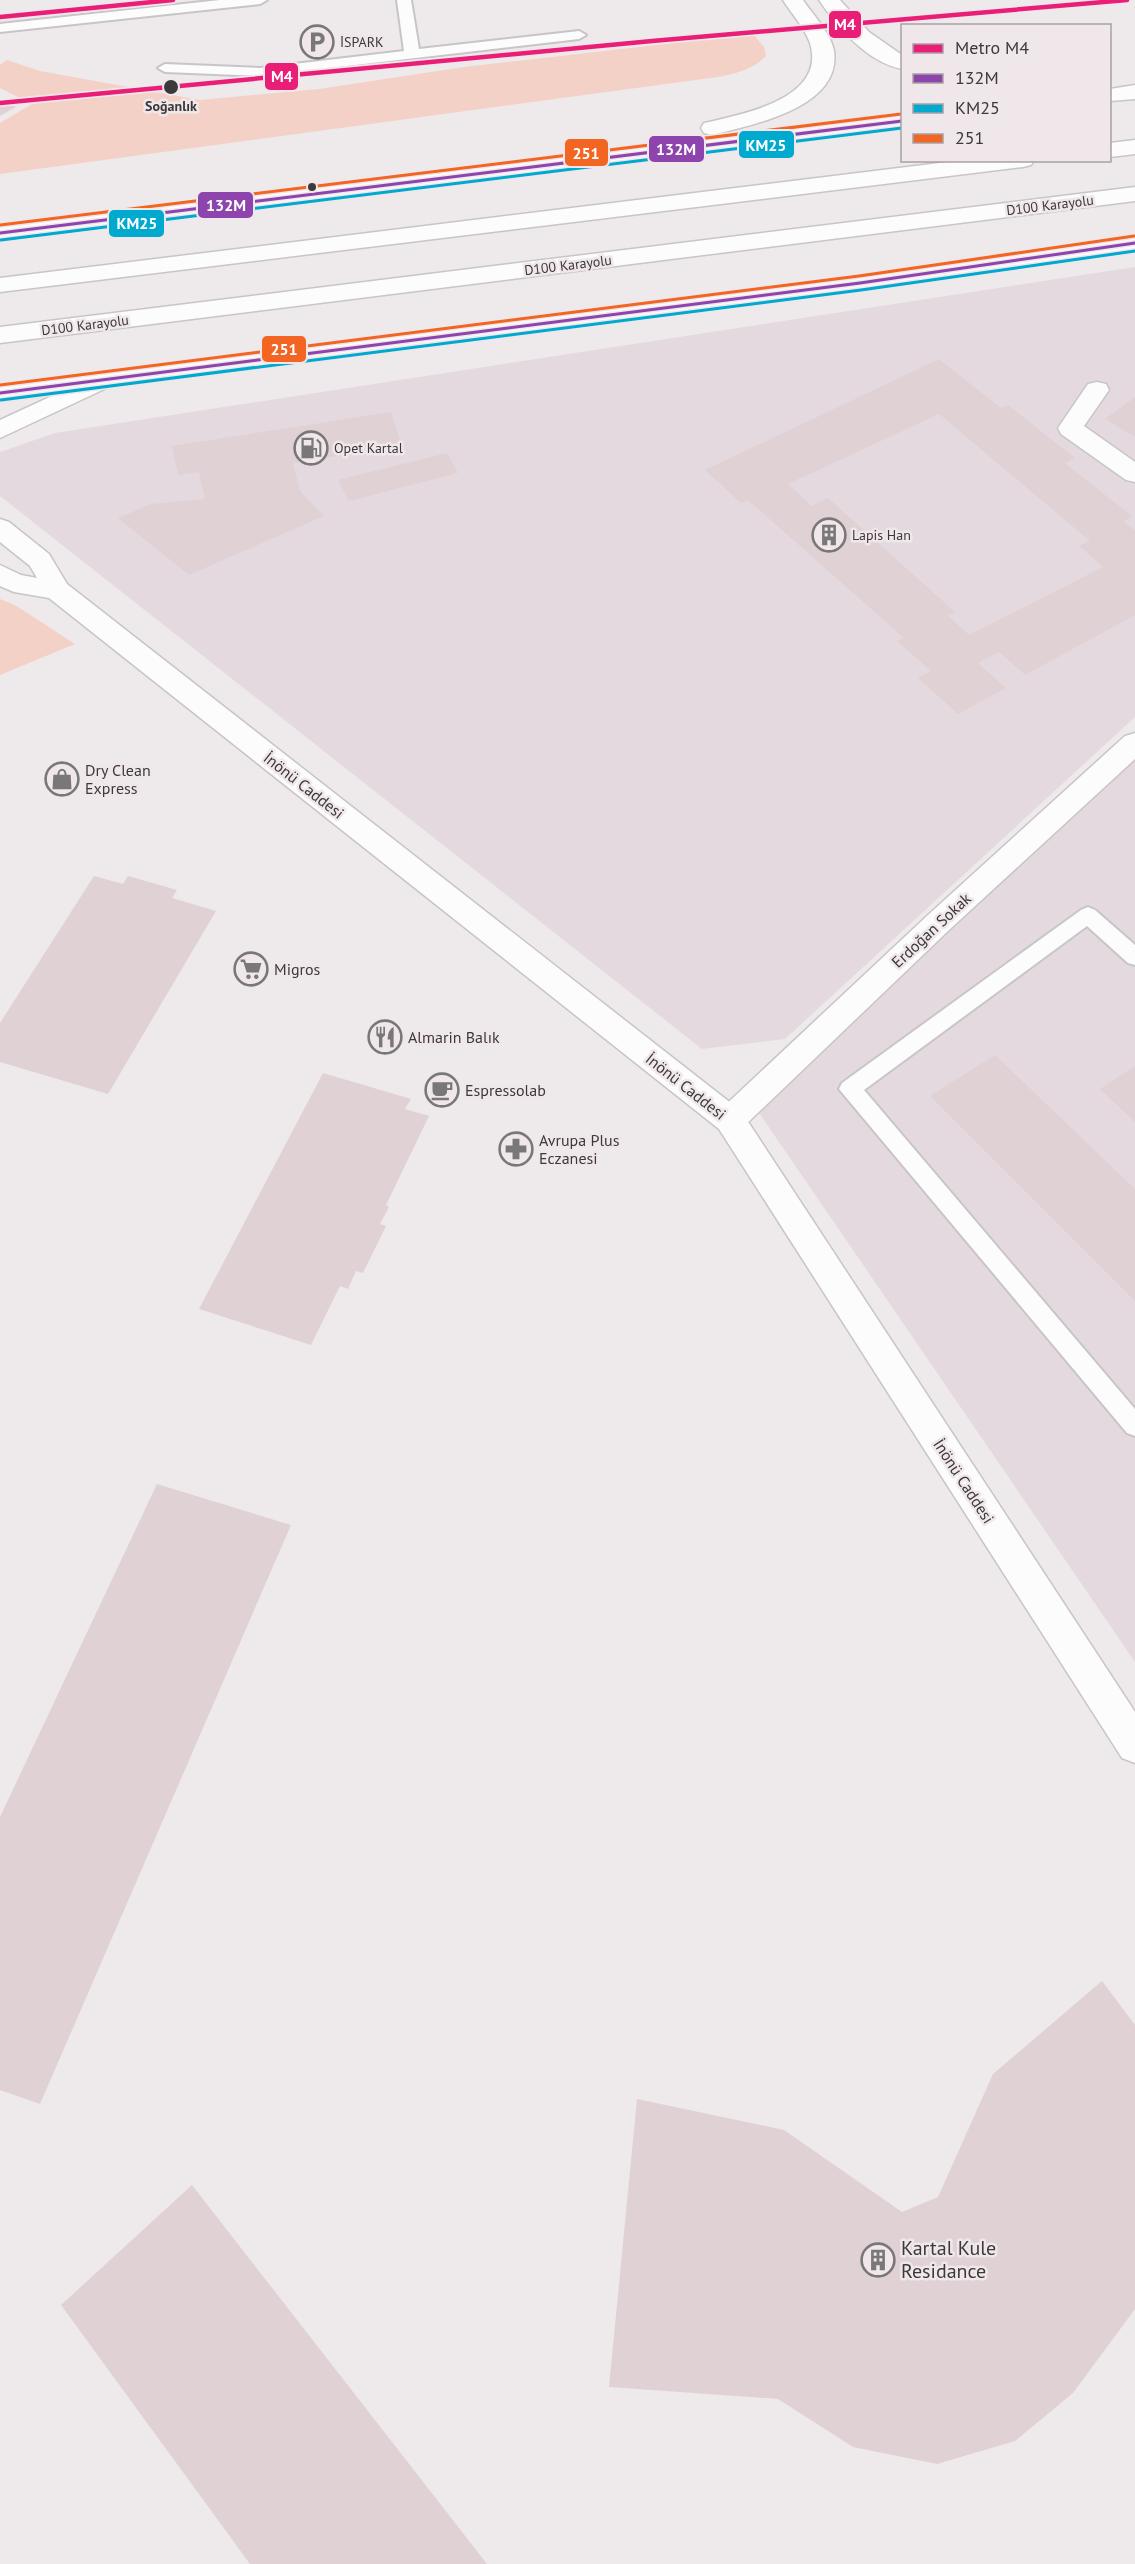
<svg xmlns="http://www.w3.org/2000/svg" width="1135" height="2564" font-family="'PT Sans',sans-serif">
<style>
.built{fill:#e4d9df}
.green{fill:#f4d1c6}
.building{fill:#e0d2d4;fill-rule:evenodd}
.lines{fill:none;stroke-linecap:round;stroke-linejoin:round}
.service-casing{stroke:#c8c5c6;stroke-width:4}
.pedestrian-casing{stroke:#c8c5c6;stroke-width:3}
.minor-casing{stroke:#c8c5c6;stroke-width:3}
.tertiary-casing{stroke:#c8c5c6;stroke-width:3}
.secondary-casing{stroke:#c8c5c6;stroke-width:3}
.trunk-casing{stroke:#c8c5c6;stroke-width:3}
.service{fill:#fcfcfc;fill-rule:evenodd}
.pedestrian{fill:#fcfcfc;fill-rule:evenodd}
.minor{fill:#fcfcfc;fill-rule:evenodd}
.tertiary{fill:#fcfcfc;fill-rule:evenodd}
.secondary{fill:#fcfcfc;fill-rule:evenodd}
.trunk{fill:#fcfcfc;fill-rule:evenodd}
.bus-1-casing{stroke:#f0e7eb;stroke-width:6}
.bus-2-casing{stroke:#f0e7eb;stroke-width:6}
.bus-3-casing{stroke:#f0e7eb;stroke-width:6}
.bus-1{stroke:#8e44ad;stroke-width:3}
.bus-2{stroke:#00a9ce;stroke-width:3}
.bus-3{stroke:#f26522;stroke-width:3}
.metro-1-casing{stroke:#f0e7eb;stroke-width:8}
.metro-1{stroke:#e91e76;stroke-width:4.5}
.stop-dot{fill:#3c393a;stroke:#f0e7eb;stroke-width:2}
.labels{text-anchor:middle;stroke-width:5;stroke-linejoin:round;paint-order:stroke}
.far-poi-label{font-size:14px;fill:#3c393a;stroke:#f0e7eb;text-anchor:start}
.far-stop-label{font-size:14px;font-weight:bold;fill:#3c393a;stroke:#f0e7eb}
.far-street-label{font-size:14px;fill:#3c393a;stroke:#f0e7eb}
.poi-label{font-size:16px;fill:#3c393a;stroke:#f0e7eb;text-anchor:start}
.street-label{font-size:16px;fill:#3c393a;stroke:#f0e7eb}
.near-poi-label{font-size:20px;fill:#3c393a;stroke:#f0e7eb;text-anchor:start}
.line-badge{stroke:#f0e7eb;stroke-width:2}
.badge-label{font-size:16px;text-anchor:middle;font-weight:bold;fill:#fff}
</style>
<rect width="100%" height="100%" fill="#eee9eb"/>
<g class="built">
<path d="M1135,267V717L785,1039L702,1049L0,496V452L55,433Z"/>
<path d="M1135,757V1662L753,1104Z"/>
</g>
<g class="green">
<path d="M753,34L764,47L766,56C752,70 736,73 718,77L0,174V123L32,104L0,88V65L7,60L40,71L200,100L319,89L464,67Z"/>
<path d="M0,599L15,605L75,644L0,675Z"/>
</g>
<g class="building">
<path d="M0,99L16,107L0,116Z"/>
<path d="M939,359L1001,408L1008,405L1075,458L1065,463L1132,516L1124,521L1135,530V615L1025,675L999,652L978,663L1006,688L958,714L918,678L931,671L897,641L904,638L748,500L741,503L705,470ZM939,414L1090,541L1079,546L1103,567L969,635L947,615L955,612L828,498L812,506L788,484Z"/>
<path d="M1135,397V437L1105,419Z"/>
<path d="M391,412L402,446L293,463L300,491L324,516L189,575L118,518L151,504L205,499L199,472L178,475L172,446Z"/>
<path d="M447,453L458,473L349,501L338,480Z"/>
<path d="M94,876L123,884L128,876L177,890L172,898L216,911L108,1094L0,1062V1023Z"/>
<path d="M995,1055L1135,1189V1301L930,1096Z"/>
<path d="M1135,1066V1122L1100,1089Z"/>
<path d="M323,1073L411,1099L405,1109L429,1116L386,1205L389,1207L380,1224L386,1226L363,1273L356,1271L348,1289L340,1286L311,1345L199,1309Z"/>
<path d="M157,1484L291,1525L40,2104L0,2090V1817Z"/>
<path d="M1102,1981L1135,2025V2309L1073,2393L1015,2441L937,2464L853,2447L778,2399L609,2387L637,2099L784,2130L902,2212L938,2197L993,2074Z"/>
<path d="M192,2185L487,2564H250L61,2305Z"/>
</g>
<g class="lines">
<defs>
<g id="service">
<path d="M220,0H267L260,4L0,32V24Z"/>
<path d="M397,0H411L419,49L579,31L586,35L579,39L260,76L165,72L158,68L165,64L260,68L404,51Z"/>
<path d="M1088,907L1095,910L1135,945V965L1128,963L1087,926L864,1090L1135,1409V1436L1127,1433L839,1089L842,1083L1081,910Z"/>
</g>
<path id="pedestrian" d="M1097,382L1106,384L1109,390L1084,426L1135,462V482L1126,480L1061,434L1058,428L1088,384Z"/>
<path id="minor" d="M1135,733V759L948,931L741,1129L730,1133L719,1129L714,1120L719,1111L928,915L1125,736Z"/>
<g id="tertiary">
<path d="M104,372L113,375L116,380L113,385L0,438V420Z"/>
<path d="M0,519L9,522L49,554L67,584L741,1111L1135,1712V1763L1122,1758L719,1129L49,598L14,592L0,586V565L21,575L37,578L30,566L0,542Z"/>
</g>
<g id="secondary">
<path d="M783,0H803C813,15 831,33 834,51C842,108 751,125 712,135L704,133L701,128L704,123C739,115 817,101 812,53C811,34 792,15 783,0Z"/>
<path d="M819,0H840L869,32L902,55V69C867,62 838,28 819,0Z"/>
<path d="M1135,85V99L1110,101V89Z"/>
<path d="M902,114V128L0,240V226Z"/>
<path d="M1135,236V250L860,290L0,401V385L860,276Z"/>
</g>
<g id="trunk">
<path d="M1135,140V154L1110,157V143Z"/>
<path d="M964,160H1034L1031,165L1023,167L0,292V278Z"/>
<path d="M1135,187V201L0,343V327Z"/>
</g>
</defs>
<use href="#service" class="service-casing"/>
<use href="#pedestrian" class="pedestrian-casing"/>
<use href="#minor" class="minor-casing"/>
<use href="#tertiary" class="tertiary-casing"/>
<use href="#secondary" class="secondary-casing"/>
<use href="#trunk" class="trunk-casing"/>
<use href="#service" class="service"/>
<use href="#pedestrian" class="pedestrian"/>
<use href="#minor" class="minor"/>
<use href="#tertiary" class="tertiary"/>
<use href="#secondary" class="secondary"/>
<use href="#trunk" class="trunk"/>
<defs>
<g id="bus-1">
<path d="M0,233L902,121"/>
<path d="M0,393L860,283L1135,243"/>
</g>
<g id="bus-2">
<path d="M1,240L902,128"/>
<path d="M1,400L861,290L1135,251"/>
</g>
<g id="bus-3">
<path d="M0,225L901,114"/>
<path d="M0,385L859,276L1134,236"/>
</g>
</defs>
<use href="#bus-1" class="bus-1-casing"/>
<use href="#bus-2" class="bus-2-casing"/>
<use href="#bus-3" class="bus-3-casing"/>
<use href="#bus-1" class="bus-1"/>
<use href="#bus-2" class="bus-2"/>
<use href="#bus-3" class="bus-3"/>
<defs>
<g id="metro-1">
<path d="M0,17L173,0"/>
<path d="M0,103L652,41L1127,0"/>
</g>
</defs>
<use href="#metro-1" class="metro-1-casing"/>
<use href="#metro-1" class="metro-1"/>
</g>
<defs>
<symbol id="parking-ring" viewBox="-11 -11 22 22"><circle r="9.5" fill="#f0e7eb" stroke="#7a7778" stroke-width="1.5"/><path d="M-3.5-5.5H1a3.5 3.5 0 0 1 0 7H-1V5.5H-3.5ZM-1-3.4V-.6H.8a1.4 1.4 0 0 0 0-2.8Z" fill="#7a7778"/></symbol>
<symbol id="fuel-ring" viewBox="-11 -11 22 22"><circle r="9.5" fill="#f0e7eb" stroke="#7a7778" stroke-width="1.5"/><path d="M-5.5-6h7V0h2V4h1.3V-2.5L3-4.5l.8-.8L6-3V5H2.5V1h-1V6h-7ZM-4.2-4.7v3.2H.2V-4.7Z" fill="#7a7778"/></symbol>
<symbol id="building-ring" viewBox="-11 -11 22 22"><circle r="9.5" fill="#f0e7eb" stroke="#7a7778" stroke-width="1.5"/><path d="M-4-6H4V6H1V3H-1V6H-4ZM-2.5-4.3h1.7v1.8h-1.7ZM.8-4.3h1.7v1.8H.8ZM-2.5-1h1.7V.8h-1.7ZM.8-1h1.7V.8H.8Z" fill="#7a7778"/></symbol>
<symbol id="shop-ring" viewBox="-11 -11 22 22"><circle r="9.5" fill="#f0e7eb" stroke="#7a7778" stroke-width="1.5"/><path d="M-5-2.5h2.3a2.7 3.5 0 0 1 5.4 0H5L5.5 6h-11ZM-1.5-2.5h3a1.5 2.3 0 0 0-3 0Z" fill="#7a7778"/></symbol>
<symbol id="supermarket-ring" viewBox="-11 -11 22 22"><circle r="9.5" fill="#f0e7eb" stroke="#7a7778" stroke-width="1.5"/><path d="M-6-5.5h2.5l.6 2H6L4.5 2H-2.5L-4.4-4H-6ZM-1.5 3.2a1.3 1.3 0 1 0 .1 0ZM3 3.2a1.3 1.3 0 1 0 .1 0Z" fill="#7a7778"/></symbol>
<symbol id="restaurant-ring" viewBox="-11 -11 22 22"><circle r="9.5" fill="#f0e7eb" stroke="#7a7778" stroke-width="1.5"/><path d="M-5-6h1v4h1v-4h1v4h1v-4h1v5L-1.5 .5V6h-2V.5L-5-1ZM5-6V6H3V1.5H1.5Q1.5-4 5-6Z" fill="#7a7778"/></symbol>
<symbol id="cafe-ring" viewBox="-11 -11 22 22"><circle r="9.5" fill="#f0e7eb" stroke="#7a7778" stroke-width="1.5"/><path d="M-5.5-4.5H6V0H3Q3 3.5 0 3.5H-2.5Q-5.5 3.5-5.5 0ZM3-3.2v2h1.7v-2ZM-6 4.5H4V6H-6Z" fill="#7a7778"/></symbol>
<symbol id="pharmacy-ring" viewBox="-11 -11 22 22"><circle r="9.5" fill="#f0e7eb" stroke="#7a7778" stroke-width="1.5"/><path d="M-2-6h4v4h4v4h-4v4h-4v-4h-4v-4h4Z" fill="#7a7778"/></symbol>
</defs>
<g fill-rule="evenodd">
<use href="#parking-ring" x="298" y="23" width="38" height="38"/>
<use href="#fuel-ring" x="292" y="429" width="38" height="38"/>
<use href="#building-ring" x="810" y="516" width="38" height="38"/>
<use href="#shop-ring" x="43" y="760" width="38" height="38"/>
<use href="#supermarket-ring" x="232" y="950" width="38" height="38"/>
<use href="#restaurant-ring" x="366" y="1018" width="38" height="38"/>
<use href="#cafe-ring" x="423" y="1071" width="38" height="38"/>
<use href="#pharmacy-ring" x="497" y="1130" width="38" height="38"/>
<use href="#building-ring" x="859" y="2241" width="38" height="38"/>
</g>
<g class="stop-dot">
<circle cx="171" cy="87" r="8"/>
<circle cx="312" cy="187" r="5"/>
</g>
<g class="labels">
<g class="far-poi-label">
<text x="340" y="47">İSPARK</text>
<text x="334" y="453">Opet Kartal</text>
<text x="852" y="540">Lapis Han</text>
</g>
<g class="far-stop-label">
<text x="171" y="111">Soğanlık</text>
</g>
<g class="far-street-label">
<text transform="translate(1050 205) rotate(-7)" y="5">D100 Karayolu</text>
<text transform="translate(568 265) rotate(-7)" y="5">D100 Karayolu</text>
<text transform="translate(85 325) rotate(-7)" y="5">D100 Karayolu</text>
</g>
<g class="poi-label">
<text x="85" y="776">Dry Clean<tspan x="85" dy="18">Express</tspan></text>
<text x="274" y="975">Migros</text>
<text x="408" y="1043">Almarin Balık</text>
<text x="465" y="1096">Espressolab</text>
<text x="539" y="1146">Avrupa Plus<tspan x="539" dy="18">Eczanesi</tspan></text>
</g>
<g class="street-label">
<text transform="translate(304 785) rotate(38)" y="6">İnönü Caddesi</text>
<text transform="translate(931 930) rotate(-43)" y="6">Erdoğan Sokak</text>
<text transform="translate(686 1086) rotate(38)" y="6">İnönü Caddesi</text>
<text transform="translate(964 1481) rotate(57)" y="6">İnönü Caddesi</text>
</g>
<g class="near-poi-label">
<text x="901" y="2255">Kartal Kule<tspan x="901" dy="23">Residance</tspan></text>
</g>
</g>
<g class="line-badge">
<rect x="828" y="10" width="34" height="29" rx="6" fill="#e91e76"/>
<rect x="264" y="62" width="35" height="29" rx="6" fill="#e91e76"/>
<rect x="738" y="130" width="57" height="29" rx="6" fill="#00a9ce"/>
<rect x="648" y="135" width="57" height="28" rx="6" fill="#8e44ad"/>
<rect x="564" y="138" width="45" height="29" rx="6" fill="#f26522"/>
<rect x="197" y="191" width="57" height="28" rx="6" fill="#8e44ad"/>
<rect x="108" y="209" width="57" height="29" rx="6" fill="#00a9ce"/>
<rect x="261" y="335" width="46" height="28" rx="6" fill="#f26522"/>
</g>
<g class="badge-label">
<text x="845" y="30">M4</text>
<text x="282" y="82">M4</text>
<text x="766" y="151">KM25</text>
<text x="676" y="155">132M</text>
<text x="586" y="159">251</text>
<text x="226" y="211">132M</text>
<text x="137" y="229">KM25</text>
<text x="284" y="355">251</text>
</g>
<rect x="901" y="24" width="210" height="138" fill="#f0e7eb" stroke="#a8a1a4" stroke-width="1.5"/>
<rect x="913" y="44" width="30" height="9" fill="#e91e76" stroke="#a8a1a4" stroke-width="1.5"/>
<text x="955" y="54" font-size="18" fill="#3c393a">Metro M4</text>
<rect x="913" y="74" width="30" height="9" fill="#8e44ad" stroke="#a8a1a4" stroke-width="1.5"/>
<text x="955" y="84" font-size="18" fill="#3c393a">132M</text>
<rect x="913" y="104" width="30" height="9" fill="#00a9ce" stroke="#a8a1a4" stroke-width="1.5"/>
<text x="955" y="114" font-size="18" fill="#3c393a">KM25</text>
<rect x="913" y="134" width="30" height="9" fill="#f26522" stroke="#a8a1a4" stroke-width="1.5"/>
<text x="955" y="144" font-size="18" fill="#3c393a">251</text>
</svg>
